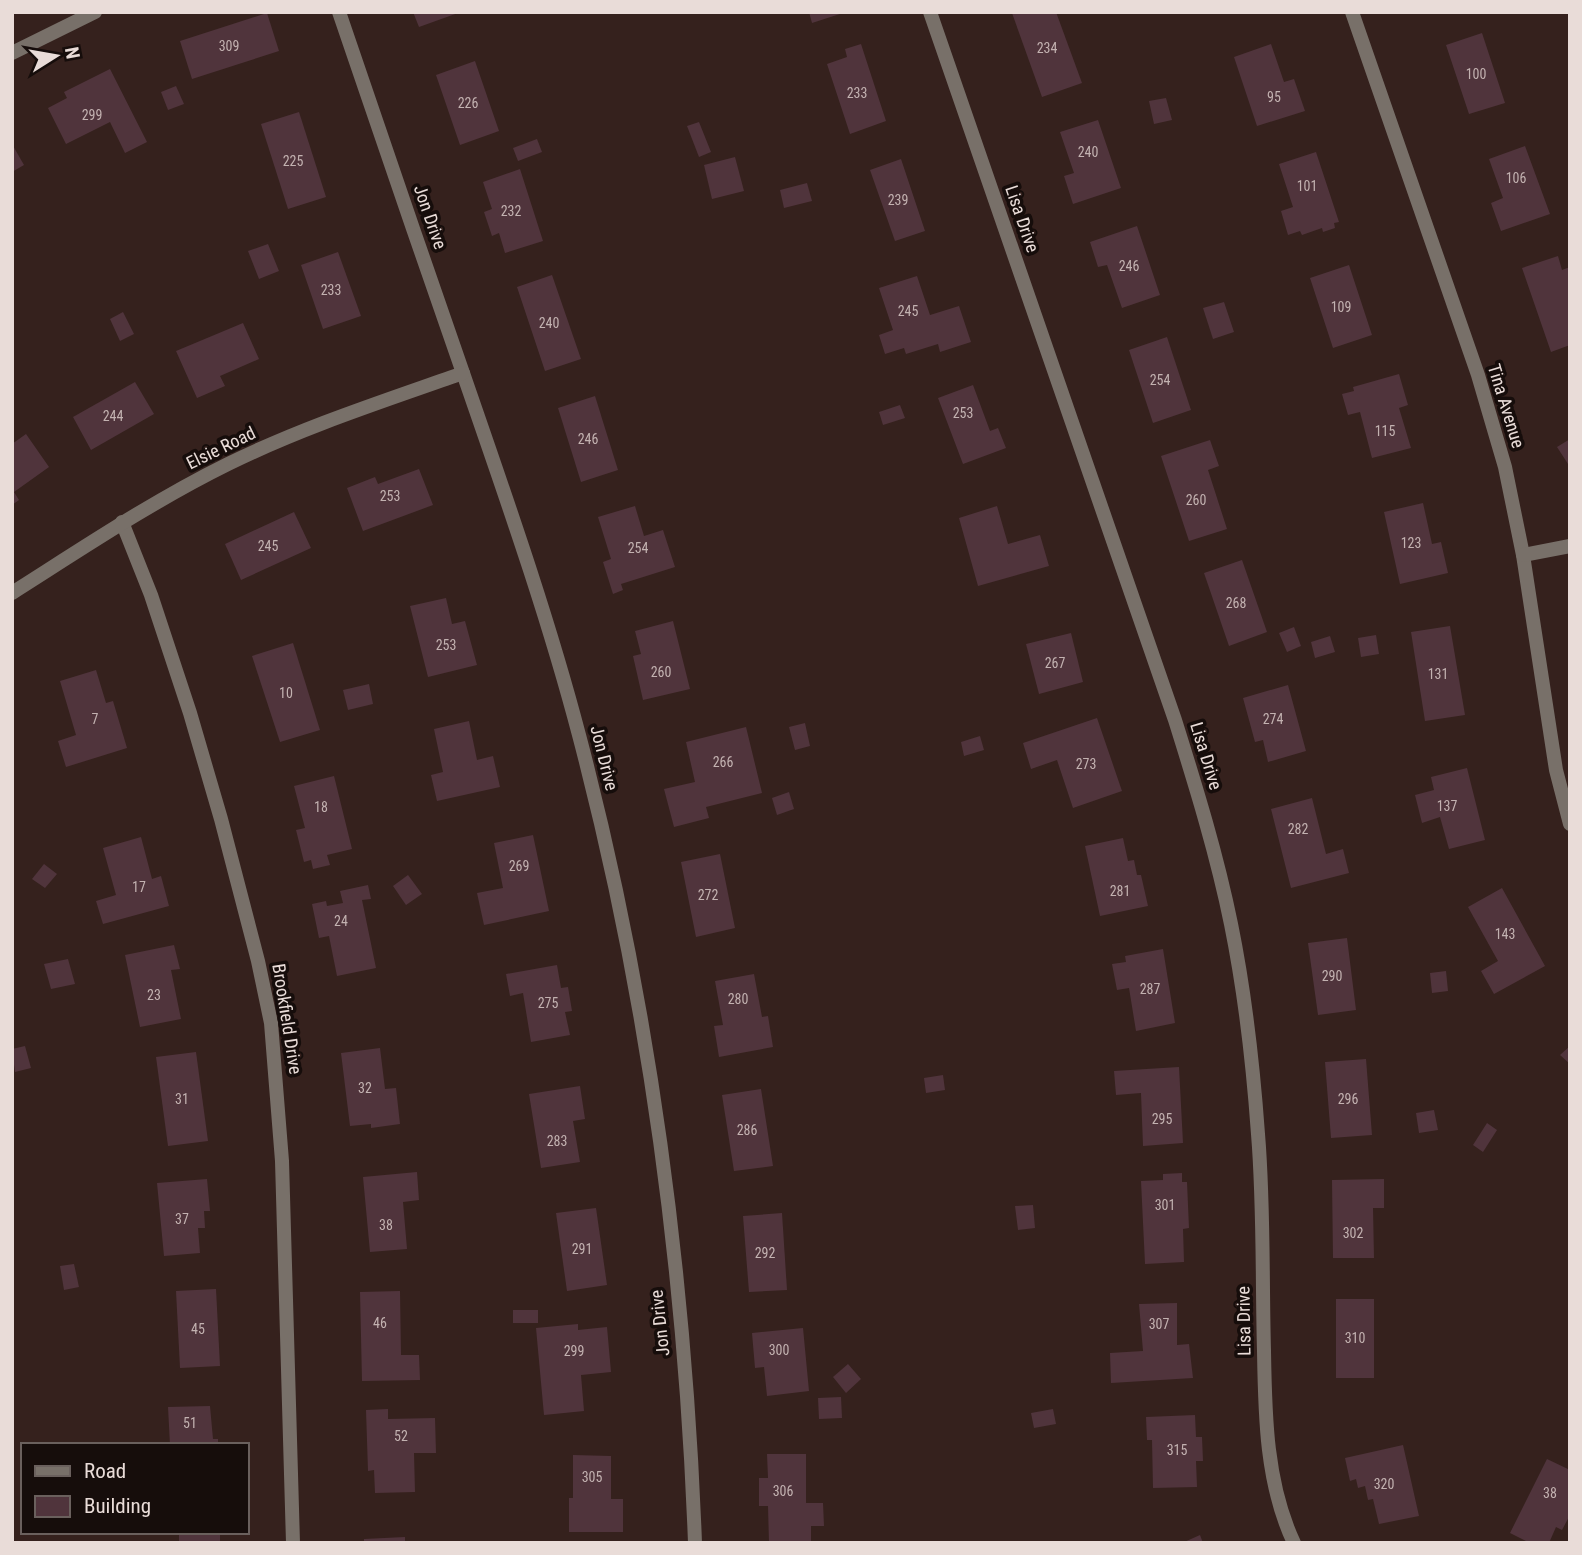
<svg xmlns="http://www.w3.org/2000/svg" width="1582" height="1555" font-family="'Roboto Condensed',sans-serif">
<style>
.building{fill:#50343c}
.lines{fill:none;stroke-linecap:round;stroke-linejoin:round}
.street{stroke:#787069;stroke-width:14}
.labels{text-anchor:middle;stroke-width:7;stroke-linejoin:round;paint-order:stroke}
.number-label{font-size:14px;fill:#c3b2b1}
.street-label{font-size:18px;fill:#e9dcd8;stroke:#160d0b}
</style>
<rect width="100%" height="100%" fill="#35211d"/>
<g class="building">
<path d="M413,12H458V13L419,27Z"/>
<path d="M809,12H843V13L812,23Z"/>
<path d="M1014,12H1056L1082,83L1042,97L1012,13Z"/>
<path d="M267,13L279,51L192,79L180,41Z"/>
<path d="M1482,33L1505,103L1469,114L1446,45Z"/>
<path d="M861,44L886,121L850,134L827,64L847,57L845,49Z"/>
<path d="M1271,44L1284,82L1294,79L1305,111L1257,126L1234,57Z"/>
<path d="M475,61L499,131L460,145L436,75Z"/>
<path d="M110,69L147,142L125,153L110,122L66,144L48,108L67,98L64,92Z"/>
<path d="M176,86L184,104L168,110L161,92Z"/>
<path d="M1166,98L1172,120L1154,124L1149,101Z"/>
<path d="M299,112L326,197L288,209L261,124Z"/>
<path d="M1098,120L1121,188L1073,204L1064,176L1074,173L1060,132Z"/>
<path d="M699,122L711,152L699,157L687,126Z"/>
<path d="M537,139L542,152L518,161L513,148Z"/>
<path d="M12,144L24,165L12,172Z"/>
<path d="M1525,146L1550,214L1501,231L1491,203L1503,198L1489,159Z"/>
<path d="M1316,152L1339,222L1334,223L1335,228L1323,232L1322,228L1302,235L1300,231L1288,235L1281,211L1293,207L1279,164Z"/>
<path d="M735,157L744,191L712,199L704,165Z"/>
<path d="M901,159L925,231L895,241L870,170Z"/>
<path d="M520,169L543,241L505,253L499,233L492,236L484,212L492,209L483,182Z"/>
<path d="M807,183L812,201L784,208L780,190Z"/>
<path d="M1137,226L1160,295L1122,308L1107,265L1098,267L1090,242Z"/>
<path d="M268,244L279,271L259,279L248,251Z"/>
<path d="M338,252L361,316L323,329L301,265Z"/>
<path d="M1558,256L1562,270L1570,267V345L1551,352L1522,268Z"/>
<path d="M1349,265L1372,335L1333,348L1310,278Z"/>
<path d="M552,275L581,359L545,371L517,287Z"/>
<path d="M917,276L930,315L959,306L971,342L940,352L938,344L906,354L904,348L885,354L879,335L893,330L879,288Z"/>
<path d="M1224,302L1234,332L1213,339L1203,308Z"/>
<path d="M123,312L134,334L120,341L110,319Z"/>
<path d="M243,323L259,359L220,376L225,386L197,398L176,351Z"/>
<path d="M1167,337L1191,410L1153,423L1129,350Z"/>
<path d="M1399,374L1408,405L1399,408L1411,448L1372,458L1360,412L1348,415L1342,394L1354,391L1353,387Z"/>
<path d="M135,382L154,414L91,450L73,417Z"/>
<path d="M973,385L990,431L998,428L1006,448L963,464L938,398Z"/>
<path d="M595,396L618,470L581,482L558,408Z"/>
<path d="M900,405L905,418L883,425L879,412Z"/>
<path d="M26,434L49,467L14,492L19,500L12,505V444Z"/>
<path d="M1570,439V467L1557,447Z"/>
<path d="M1210,440L1219,466L1208,470L1227,529L1189,541L1161,456Z"/>
<path d="M419,469L433,505L363,531L347,488L375,477L378,484Z"/>
<path d="M1423,503L1432,544L1441,542L1448,573L1400,584L1384,512Z"/>
<path d="M635,506L644,536L663,530L675,567L621,584L623,590L613,594L603,562L611,559L598,517Z"/>
<path d="M997,506L1008,544L1040,535L1049,566L978,586L959,518Z"/>
<path d="M294,512L311,548L241,580L225,544Z"/>
<path d="M1242,560L1267,632L1229,646L1204,573Z"/>
<path d="M446,598L452,624L465,621L477,665L428,677L410,606Z"/>
<path d="M673,621L690,689L643,700L633,656L641,654L635,631Z"/>
<path d="M1450,626L1465,715L1425,721L1411,632Z"/>
<path d="M1294,627L1301,646L1287,652L1279,633Z"/>
<path d="M1071,633L1083,682L1039,694L1026,644Z"/>
<path d="M1376,635L1379,654L1361,657L1358,638Z"/>
<path d="M1330,636L1335,652L1315,658L1311,642Z"/>
<path d="M293,643L320,730L280,742L252,656Z"/>
<path d="M96,670L106,703L113,701L127,748L66,767L58,741L76,735L60,681Z"/>
<path d="M369,684L373,704L348,710L343,690Z"/>
<path d="M1288,685L1306,751L1268,762L1263,740L1255,742L1243,698Z"/>
<path d="M1097,718L1122,791L1073,808L1057,760L1031,769L1023,743Z"/>
<path d="M469,721L477,760L493,756L500,787L437,801L431,775L443,772L434,729Z"/>
<path d="M805,723L810,746L795,750L789,727Z"/>
<path d="M746,727L762,793L706,807L709,818L674,827L664,789L695,782L686,742Z"/>
<path d="M980,736L984,750L964,756L961,742Z"/>
<path d="M1467,768L1485,840L1449,849L1440,817L1422,823L1415,795L1434,790L1431,777Z"/>
<path d="M334,776L352,849L327,855L330,865L313,869L311,860L304,862L296,830L305,828L294,786Z"/>
<path d="M789,792L794,809L777,815L772,798Z"/>
<path d="M1312,798L1326,854L1343,849L1349,873L1291,888L1271,809Z"/>
<path d="M533,835L549,911L484,925L477,893L503,888L494,843Z"/>
<path d="M141,837L152,879L161,876L169,906L103,924L96,901L116,895L103,848Z"/>
<path d="M1123,838L1128,861L1134,860L1137,875H1141L1148,906L1100,916L1085,846Z"/>
<path d="M720,854L735,928L696,937L681,862Z"/>
<path d="M44,864L57,874L45,888L32,879Z"/>
<path d="M408,875L422,894L406,905L393,886Z"/>
<path d="M368,885L371,899L362,900L376,968L337,976L329,936L319,938L312,904L326,901L327,906L343,903L340,891Z"/>
<path d="M1502,888L1545,966L1494,994L1481,971L1498,961L1468,907Z"/>
<path d="M1347,938L1356,1010L1318,1015L1308,943Z"/>
<path d="M174,945L180,969L171,970L181,1019L140,1027L125,955Z"/>
<path d="M1163,949L1175,1023L1136,1031L1129,988L1117,990L1112,964L1126,962L1125,956Z"/>
<path d="M68,959L75,984L51,989L44,964Z"/>
<path d="M557,965L561,988L568,987L572,1011L565,1012L570,1035L531,1042L523,993L510,996L506,974Z"/>
<path d="M1446,971L1448,991L1432,993L1430,973Z"/>
<path d="M754,974L762,1017L768,1016L773,1047L719,1057L714,1026L723,1025L715,981Z"/>
<path d="M25,1046L31,1068L15,1072L12,1049Z"/>
<path d="M1570,1046V1064L1560,1055Z"/>
<path d="M380,1048L385,1089L396,1088L400,1124L371,1128V1124L350,1126L341,1053Z"/>
<path d="M196,1052L208,1141L168,1146L156,1057Z"/>
<path d="M1366,1059L1372,1135L1331,1138L1325,1062Z"/>
<path d="M1179,1067L1183,1143L1143,1146L1141,1093L1116,1095L1114,1071Z"/>
<path d="M943,1075L945,1090L926,1093L924,1078Z"/>
<path d="M580,1086L585,1119L573,1121L580,1162L541,1168L529,1094Z"/>
<path d="M761,1089L773,1166L734,1171L722,1095Z"/>
<path d="M1434,1110L1438,1130L1419,1133L1416,1113Z"/>
<path d="M1487,1123L1497,1130L1483,1152L1473,1145Z"/>
<path d="M417,1172L419,1200L403,1202L407,1249L370,1252L363,1177Z"/>
<path d="M1182,1173V1182H1187L1189,1228L1183,1229L1184,1262L1145,1264L1141,1181L1163,1180V1174Z"/>
<path d="M207,1179L210,1211H204L205,1228H198L200,1253L164,1256L157,1183Z"/>
<path d="M1384,1179V1208H1373L1374,1258H1333L1332,1180Z"/>
<path d="M1033,1205L1035,1228L1018,1230L1015,1206Z"/>
<path d="M596,1208L607,1285L567,1291L556,1213Z"/>
<path d="M782,1213L787,1290L749,1292L743,1216Z"/>
<path d="M74,1264L79,1287L64,1290L60,1266Z"/>
<path d="M216,1289L220,1366L180,1368L176,1291Z"/>
<path d="M400,1291L401,1355H419L420,1380L362,1381L360,1292Z"/>
<rect x="1336" y="1299" width="38" height="79"/>
<path d="M1177,1303V1345L1189,1344L1193,1378L1111,1383L1110,1353L1143,1351L1139,1304Z"/>
<rect x="513" y="1310" width="25" height="13"/>
<path d="M578,1324V1330L607,1327L611,1372L581,1375L584,1411L544,1415L536,1328Z"/>
<path d="M803,1328L809,1391L767,1396L764,1367L755,1368L752,1333Z"/>
<path d="M848,1364L861,1379L846,1393L833,1377Z"/>
<path d="M841,1397L842,1418L819,1419L818,1398Z"/>
<path d="M210,1406L213,1439H218V1445H170L168,1407Z"/>
<path d="M388,1409V1419L435,1418L436,1453H414L415,1492L375,1493L374,1470L368,1471L366,1410Z"/>
<path d="M1053,1409L1056,1424L1034,1428L1031,1413Z"/>
<path d="M1195,1415L1196,1437H1202L1203,1461H1196L1197,1487L1153,1488L1152,1440H1147L1146,1417Z"/>
<path d="M1403,1445L1419,1516L1379,1524L1373,1499L1368,1500L1365,1486L1358,1488L1356,1479L1350,1481L1345,1458Z"/>
<path d="M767,1454H806V1503H823L824,1526H811V1543H769L768,1506H759V1478H768Z"/>
<path d="M573,1455L611,1456V1499H623V1532H569V1498H573Z"/>
<path d="M1547,1459L1570,1470V1515L1562,1530L1556,1527L1549,1543H1530L1510,1533Z"/>
<rect x="179" y="1532" width="41" height="11"/>
<path d="M1200,1535L1203,1543H1182Z"/>
<path d="M405,1537V1543H364V1539Z"/>
</g>
<g class="lines">
<g class="street">
<path d="M339,12C380,132 421,253 463,373C504,492 547,613 579,735C648,997 685,1273 695,1543"/>
<path d="M930,12L1175,720C1196,787 1217,855 1231,924C1245,993 1253,1064 1258,1134C1264,1206 1262,1279 1264,1351C1265,1415 1266,1484 1294,1543"/>
<path d="M1352,12L1478,375L1505,467L1523,555L1556,770L1570,824"/>
<path d="M12,53L95,12"/>
<path d="M122,522L151,595L190,713L221,819L258,961L271,1023L282,1161L293,1543"/>
<path d="M1523,555L1570,546"/>
<path d="M12,593C83,548 153,501 228,464C303,427 384,401 463,373"/>
</g>
</g>
<g class="labels">
<g class="number-label">
<text x="229" y="51">309</text>
<text x="1047" y="53">234</text>
<text x="1476" y="79">100</text>
<text x="857" y="98">233</text>
<text x="1274" y="102">95</text>
<text x="468" y="108">226</text>
<text x="92" y="120">299</text>
<text x="1088" y="157">240</text>
<text x="293" y="166">225</text>
<text x="1516" y="183">106</text>
<text x="1307" y="191">101</text>
<text x="898" y="205">239</text>
<text x="511" y="216">232</text>
<text x="1129" y="271">246</text>
<text x="331" y="295">233</text>
<text x="1341" y="312">109</text>
<text x="908" y="316">245</text>
<text x="549" y="328">240</text>
<text x="1160" y="385">254</text>
<text x="963" y="418">253</text>
<text x="113" y="421">244</text>
<text x="1385" y="436">115</text>
<text x="588" y="444">246</text>
<text x="390" y="501">253</text>
<text x="1196" y="505">260</text>
<text x="1411" y="548">123</text>
<text x="268" y="551">245</text>
<text x="638" y="553">254</text>
<text x="1236" y="608">268</text>
<text x="446" y="650">253</text>
<text x="1055" y="668">267</text>
<text x="661" y="677">260</text>
<text x="1438" y="679">131</text>
<text x="286" y="698">10</text>
<text x="95" y="724">7</text>
<text x="1273" y="724">274</text>
<text x="723" y="767">266</text>
<text x="1086" y="769">273</text>
<text x="1447" y="811">137</text>
<text x="321" y="812">18</text>
<text x="1298" y="834">282</text>
<text x="519" y="871">269</text>
<text x="139" y="892">17</text>
<text x="1120" y="896">281</text>
<text x="708" y="900">272</text>
<text x="341" y="926">24</text>
<text x="1505" y="939">143</text>
<text x="1332" y="981">290</text>
<text x="1150" y="994">287</text>
<text x="154" y="1000">23</text>
<text x="738" y="1004">280</text>
<text x="548" y="1008">275</text>
<text x="365" y="1093">32</text>
<text x="182" y="1104">31</text>
<text x="1348" y="1104">296</text>
<text x="1162" y="1124">295</text>
<text x="747" y="1135">286</text>
<text x="557" y="1146">283</text>
<text x="1165" y="1210">301</text>
<text x="182" y="1224">37</text>
<text x="386" y="1230">38</text>
<text x="1353" y="1238">302</text>
<text x="582" y="1254">291</text>
<text x="765" y="1258">292</text>
<text x="380" y="1328">46</text>
<text x="1159" y="1329">307</text>
<text x="198" y="1334">45</text>
<text x="1355" y="1343">310</text>
<text x="779" y="1355">300</text>
<text x="574" y="1356">299</text>
<text x="190" y="1428">51</text>
<text x="401" y="1441">52</text>
<text x="1177" y="1455">315</text>
<text x="592" y="1482">305</text>
<text x="1384" y="1489">320</text>
<text x="783" y="1496">306</text>
<text x="1550" y="1498">38</text>
</g>
<g class="street-label">
<text transform="translate(430 217) rotate(71)" y="6">Jon Drive</text>
<text transform="translate(1022 219) rotate(71)" y="6">Lisa Drive</text>
<text transform="translate(1506 406) rotate(73)" y="6">Tina Avenue</text>
<text transform="translate(221 448) rotate(-26)" y="6">Elsie Road</text>
<text transform="translate(1206 756) rotate(73)" y="6">Lisa Drive</text>
<text transform="translate(604 758) rotate(76)" y="6">Jon Drive</text>
<text transform="translate(287 1019) rotate(81)" y="6">Brookfield Drive</text>
<text transform="translate(1244 1321) rotate(-91)" y="6">Lisa Drive</text>
<text transform="translate(660 1323) rotate(-96)" y="6">Jon Drive</text>
</g>
</g>
<rect width="1582" height="1555" fill="none" stroke="#e9dcd8" stroke-width="28"/>
<rect x="21" y="1443" width="228" height="91" fill="#160d0b" stroke="#6a605d" stroke-width="2"/>
<rect x="35" y="1466" width="35" height="10" fill="#787069" stroke="#6a605d" stroke-width="2"/>
<text x="84" y="1478" font-size="21" fill="#e9dcd8">Road</text>
<rect x="35" y="1496" width="35" height="21" fill="#50343c" stroke="#6a605d" stroke-width="2"/>
<text x="84" y="1513" font-size="21" fill="#e9dcd8">Building</text>
<g transform="translate(56 56) rotate(79)" stroke="#160d0b" stroke-width="5" paint-order="stroke">
<path d="M0-5L12 26L0 18L-12 26Z" fill="#e9dcd8"/>
<text y="-10" font-size="19" font-weight="bold" text-anchor="middle" fill="#e9dcd8">N</text>
</g>
</svg>
